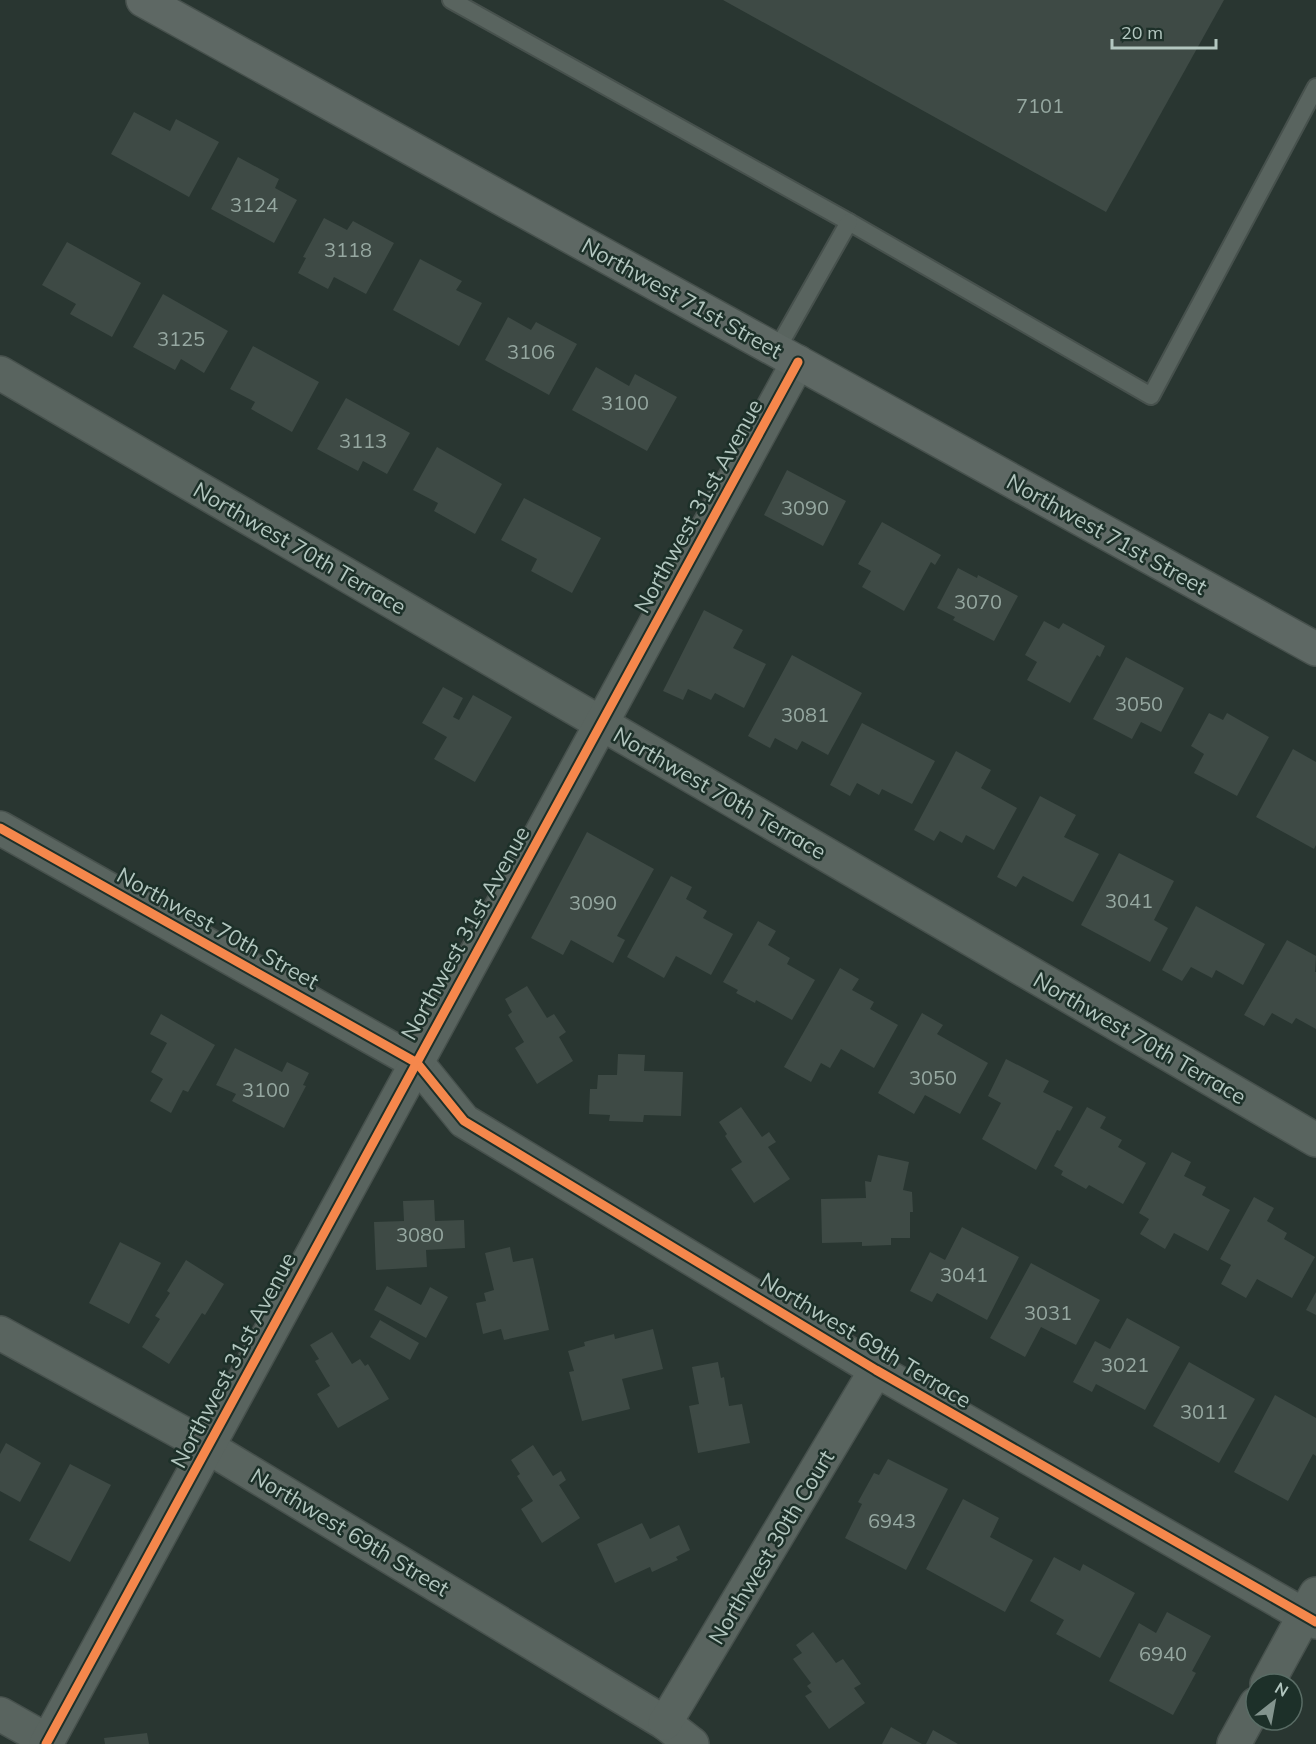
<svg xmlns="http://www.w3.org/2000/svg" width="1316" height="1744" font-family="Mulish,sans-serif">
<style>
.building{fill:#3e4a45}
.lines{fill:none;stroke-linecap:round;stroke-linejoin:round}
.lane-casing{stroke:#47514d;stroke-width:20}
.street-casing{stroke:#47514d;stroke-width:36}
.secondary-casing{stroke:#47514d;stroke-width:36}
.lane{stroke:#59645f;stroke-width:16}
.street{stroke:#59645f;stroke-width:33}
.secondary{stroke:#5e6864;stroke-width:33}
.cycleway-casing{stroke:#1d3029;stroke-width:13}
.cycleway{stroke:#f5874c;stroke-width:9}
.labels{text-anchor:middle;stroke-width:5;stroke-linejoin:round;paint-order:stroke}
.number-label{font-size:20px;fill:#96a8a1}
.street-label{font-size:22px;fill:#b3c7c0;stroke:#1d3029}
</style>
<rect width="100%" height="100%" fill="#293631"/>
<g class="building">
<path d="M723,0H1224L1106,212Z"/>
<path d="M134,112L170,131L176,119L219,142L189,197L111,154Z"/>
<path d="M238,157L279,179L275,188L297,200L274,243L211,209Z"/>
<path d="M324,218L347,230L353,221L394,243L366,294L334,277L328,289L298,273L306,258L303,257Z"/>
<path d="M67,242L141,283L112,337L70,314L76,304L42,285Z"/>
<path d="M420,259L462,281L456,290L482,303L459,346L393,310Z"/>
<path d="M163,294L228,331L204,373L181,359L175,370L133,347Z"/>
<path d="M508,317L531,330L536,322L577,344L549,395L485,360Z"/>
<path d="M253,346L319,382L292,432L251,409L255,402L230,389Z"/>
<path d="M596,367L629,386L635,374L677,397L647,451L572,410Z"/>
<path d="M346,398L410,433L387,474L363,461L358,471L317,449Z"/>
<path d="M437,447L502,484L475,534L434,511L438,503L413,490Z"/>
<path d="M787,470L846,501L823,546L764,515Z"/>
<path d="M524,498L601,538L572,593L531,571L537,559L501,540Z"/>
<path d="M882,522L941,555L935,565L931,562L904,611L862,587L871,571L858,564Z"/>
<path d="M958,568L977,578L978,575L1018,596L994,641L953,620L955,617L937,608Z"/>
<path d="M704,610L743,630L733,648L766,664L744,708L715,693L711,700L688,689L683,700L663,691Z"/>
<path d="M1044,621L1059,629L1063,623L1105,646L1100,657L1097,655L1070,703L1027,680L1037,662L1025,655Z"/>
<path d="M792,655L862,693L828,755L802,741L797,750L775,738L770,748L748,736Z"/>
<path d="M1126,657L1184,688L1161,732L1141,722L1132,739L1093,719Z"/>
<path d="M443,687L463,698L453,717L459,720L473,695L512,717L475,782L434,759L447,737L422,723Z"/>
<path d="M1209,713L1223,720L1227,713L1269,737L1237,796L1194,773L1204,754L1191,746Z"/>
<path d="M862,723L935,761L912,804L882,789L879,795L857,783L850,796L830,785Z"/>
<path d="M1293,749L1316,762V845L1314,849L1256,817Z"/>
<path d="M956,751L991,770L981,788L1017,808L994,850L966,835L962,843L940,831L934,841L914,830Z"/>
<path d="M1040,796L1076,815L1064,837L1099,854L1073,902L1023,876L1016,887L997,877Z"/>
<path d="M587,832L654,869L617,936L625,940L613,963L571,940L563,955L531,938Z"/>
<path d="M1119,853L1174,881L1154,920L1168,928L1150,962L1081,925Z"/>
<path d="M671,876L692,887L686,899L707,911L703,918L733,934L711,975L676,956L664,978L627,957Z"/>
<path d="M1196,906L1265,944L1243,985L1216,970L1212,978L1191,967L1182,981L1162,970Z"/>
<path d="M758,921L776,931L768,945L790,958L787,964L815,980L792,1020L756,1000L755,1003L736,993L738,990L723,982Z"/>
<path d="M1287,940L1316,956L1315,972H1316V1029L1296,1018L1292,1024L1272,1013L1264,1026L1244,1015Z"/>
<path d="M840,968L859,979L852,990L874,1002L870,1009L898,1025L874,1068L841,1049L830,1068L821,1063L811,1082L784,1067Z"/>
<path d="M527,986L547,1018L554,1014L566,1032L559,1037L573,1061L537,1084L515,1048L524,1042L508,1015L512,1012L505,999Z"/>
<path d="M922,1013L943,1025L937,1034L988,1063L960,1114L925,1095L914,1114L878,1093Z"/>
<path d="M161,1014L215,1045L188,1092L183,1090L171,1113L150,1101L163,1079L151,1072L167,1043L150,1034Z"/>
<path d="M235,1048L282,1072L287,1062L309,1073L303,1085L306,1086L284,1128L232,1101L236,1094L216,1085Z"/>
<path d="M618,1054L645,1055L644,1071L683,1072L681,1116L644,1115L643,1122L609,1121L610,1115L589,1114L590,1089H597L598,1075H617Z"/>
<path d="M1006,1059L1049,1081L1043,1092L1073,1107L1060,1131L1057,1130L1036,1170L982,1139L1001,1103L988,1096Z"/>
<path d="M741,1107L762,1137L769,1132L776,1142L768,1147L790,1179L754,1203L731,1169L742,1162L725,1136L727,1134L719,1122Z"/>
<path d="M1087,1107L1106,1117L1100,1128L1122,1140L1118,1147L1146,1163L1123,1204L1089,1185L1086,1189L1061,1175L1063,1171L1054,1166Z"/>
<path d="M1172,1152L1191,1162L1184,1176L1206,1187L1202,1195L1230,1210L1208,1251L1174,1233L1165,1249L1140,1234L1149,1219L1139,1213Z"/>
<path d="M878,1155L909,1162L903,1190L912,1192L913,1212H910V1238H891V1245L862,1246V1242L822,1243L821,1199L866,1198L865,1181L871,1182Z"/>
<path d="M1254,1197L1274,1208L1267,1221L1287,1233L1284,1239L1315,1257L1292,1298L1257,1279L1246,1298L1221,1284L1231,1265L1220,1259Z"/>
<path d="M434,1200L435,1221L464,1220L465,1248L426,1250L427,1267L376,1270L374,1222L404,1221L403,1201Z"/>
<path d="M962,1227L1019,1257L987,1320L937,1293L932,1302L910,1291L930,1252L945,1260Z"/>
<path d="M120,1242L161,1263L129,1324L89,1303Z"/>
<path d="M510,1247L513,1262L533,1258L549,1330L504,1340L501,1329L483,1334L476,1303L486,1301L484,1293L494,1290L485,1253Z"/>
<path d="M186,1260L224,1284L205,1315L202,1313L169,1364L142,1347L160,1319L155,1316L170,1293L167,1291Z"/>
<path d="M1031,1263L1100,1300L1076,1345L1041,1327L1025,1357L990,1338Z"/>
<path d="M387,1286L421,1305L430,1287L448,1297L426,1338L374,1310Z"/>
<path d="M1316,1292V1315L1306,1310Z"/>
<path d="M1127,1318L1180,1347L1145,1410L1096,1384L1092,1392L1073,1382L1095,1341L1110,1349Z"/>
<path d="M380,1320L419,1343L410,1360L370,1337Z"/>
<path d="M653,1329L663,1369L622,1379L630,1409L582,1421L569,1372L574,1371L568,1351L585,1346L584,1342L614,1334L615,1339Z"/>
<path d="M332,1332L352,1364L360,1359L365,1366L368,1364L389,1399L338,1428L317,1394L330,1386L315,1361L319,1359L310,1345Z"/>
<path d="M718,1362L721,1378L724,1377L729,1406L742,1404L750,1443L698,1453L689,1406L699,1404L692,1367Z"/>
<path d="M1189,1362L1255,1399L1219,1463L1153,1426Z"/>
<path d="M1275,1395L1316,1418V1456L1313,1454L1288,1501L1234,1472Z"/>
<path d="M6,1443L41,1463L20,1502L0,1491V1454Z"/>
<path d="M533,1445L553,1476L561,1471L566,1480L559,1485L580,1518L542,1543L521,1509L533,1501L517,1476L520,1474L511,1460Z"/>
<path d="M888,1459L948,1489L906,1570L845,1538L862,1504L858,1502L874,1473L879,1475Z"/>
<path d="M70,1464L111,1485L70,1562L29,1540Z"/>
<path d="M963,1499L999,1518L990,1537L1033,1560L1005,1612L926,1569Z"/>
<path d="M642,1523L650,1539L679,1525L690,1550L676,1557L678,1560L652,1572L650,1567L615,1583L597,1544Z"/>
<path d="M1054,1557L1080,1571L1083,1564L1135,1593L1100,1658L1056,1634L1064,1620L1030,1601Z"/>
<path d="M1167,1612L1211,1636L1192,1671L1196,1673L1173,1715L1109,1681L1139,1623L1156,1633Z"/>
<path d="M813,1632L836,1663L843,1659L861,1684L854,1688L865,1703L829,1729L805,1696L812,1692L807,1686L811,1683L793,1659L802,1653L796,1645Z"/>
<path d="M891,1727L922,1744H882Z"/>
<path d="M933,1730L958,1744H926Z"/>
<path d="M147,1733L149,1744H105L104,1738Z"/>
</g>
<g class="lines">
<defs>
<g id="lane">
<path d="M451,0L849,222L1151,396L1316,87"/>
<path d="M776,351L849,222"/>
</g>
<g id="street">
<path d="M0,373L1316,1140"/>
<path d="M0,828L417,1063L464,1121L876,1370L1316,1622"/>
<path d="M0,1333L208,1447L665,1723L692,1744"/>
<path d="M1267,1684L1316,1594"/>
<path d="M0,1714L48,1741"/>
<path d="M665,1723L876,1370"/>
<path d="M46,1744L798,362"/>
<path d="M1234,1744L1256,1704"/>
</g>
<path id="secondary" d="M143,0L1316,649"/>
</defs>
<use href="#lane" class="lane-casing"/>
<use href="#street" class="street-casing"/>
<use href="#secondary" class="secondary-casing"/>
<use href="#lane" class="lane"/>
<use href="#street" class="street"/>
<use href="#secondary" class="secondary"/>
<defs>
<g id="cycleway">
<path d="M0,828L417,1063L464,1121L876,1370L1316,1622"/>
<path d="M46,1744L798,362"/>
</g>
</defs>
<use href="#cycleway" class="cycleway-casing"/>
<use href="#cycleway" class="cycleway"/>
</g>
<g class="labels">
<g class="number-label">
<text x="1040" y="113">7101</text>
<text x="254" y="212">3124</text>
<text x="348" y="257">3118</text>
<text x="181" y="346">3125</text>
<text x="531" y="359">3106</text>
<text x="625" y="410">3100</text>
<text x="363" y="448">3113</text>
<text x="805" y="515">3090</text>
<text x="978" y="609">3070</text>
<text x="1139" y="711">3050</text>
<text x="805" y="722">3081</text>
<text x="1129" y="908">3041</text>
<text x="593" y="910">3090</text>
<text x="933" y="1085">3050</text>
<text x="266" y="1097">3100</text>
<text x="420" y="1242">3080</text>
<text x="964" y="1282">3041</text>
<text x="1048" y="1320">3031</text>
<text x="1125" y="1372">3021</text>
<text x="1204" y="1419">3011</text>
<text x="892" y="1528">6943</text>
<text x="1163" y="1661">6940</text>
</g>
<g class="street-label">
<text transform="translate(682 298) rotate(29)" y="8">Northwest 71st Street</text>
<text transform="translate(698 506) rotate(-61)" y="8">Northwest 31st Avenue</text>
<text transform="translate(1107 534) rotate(29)" y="8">Northwest 71st Street</text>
<text transform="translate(300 548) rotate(30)" y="8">Northwest 70th Terrace</text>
<text transform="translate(720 793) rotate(30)" y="8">Northwest 70th Terrace</text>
<text transform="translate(218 928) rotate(29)" y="8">Northwest 70th Street</text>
<text transform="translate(465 933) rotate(-61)" y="8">Northwest 31st Avenue</text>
<text transform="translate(1140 1038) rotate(30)" y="8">Northwest 70th Terrace</text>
<text transform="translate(866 1340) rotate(31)" y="8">Northwest 69th Terrace</text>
<text transform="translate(233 1360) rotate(-62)" y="8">Northwest 31st Avenue</text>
<text transform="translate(350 1532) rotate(31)" y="8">Northwest 69th Street</text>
<text transform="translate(771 1547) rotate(-59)" y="8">Northwest 30th Court</text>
</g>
</g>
<g transform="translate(1274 1702) rotate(31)"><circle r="28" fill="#1d3029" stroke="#596c65" stroke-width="1.5"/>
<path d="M0-4.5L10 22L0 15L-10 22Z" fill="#83948e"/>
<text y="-9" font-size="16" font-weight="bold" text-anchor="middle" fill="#b3c7c0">N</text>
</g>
<path d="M1112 39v9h104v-9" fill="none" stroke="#b3c7c0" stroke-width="3"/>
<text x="1121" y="39" font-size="18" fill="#b3c7c0" stroke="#1d3029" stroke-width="4.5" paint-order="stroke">20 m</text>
</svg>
